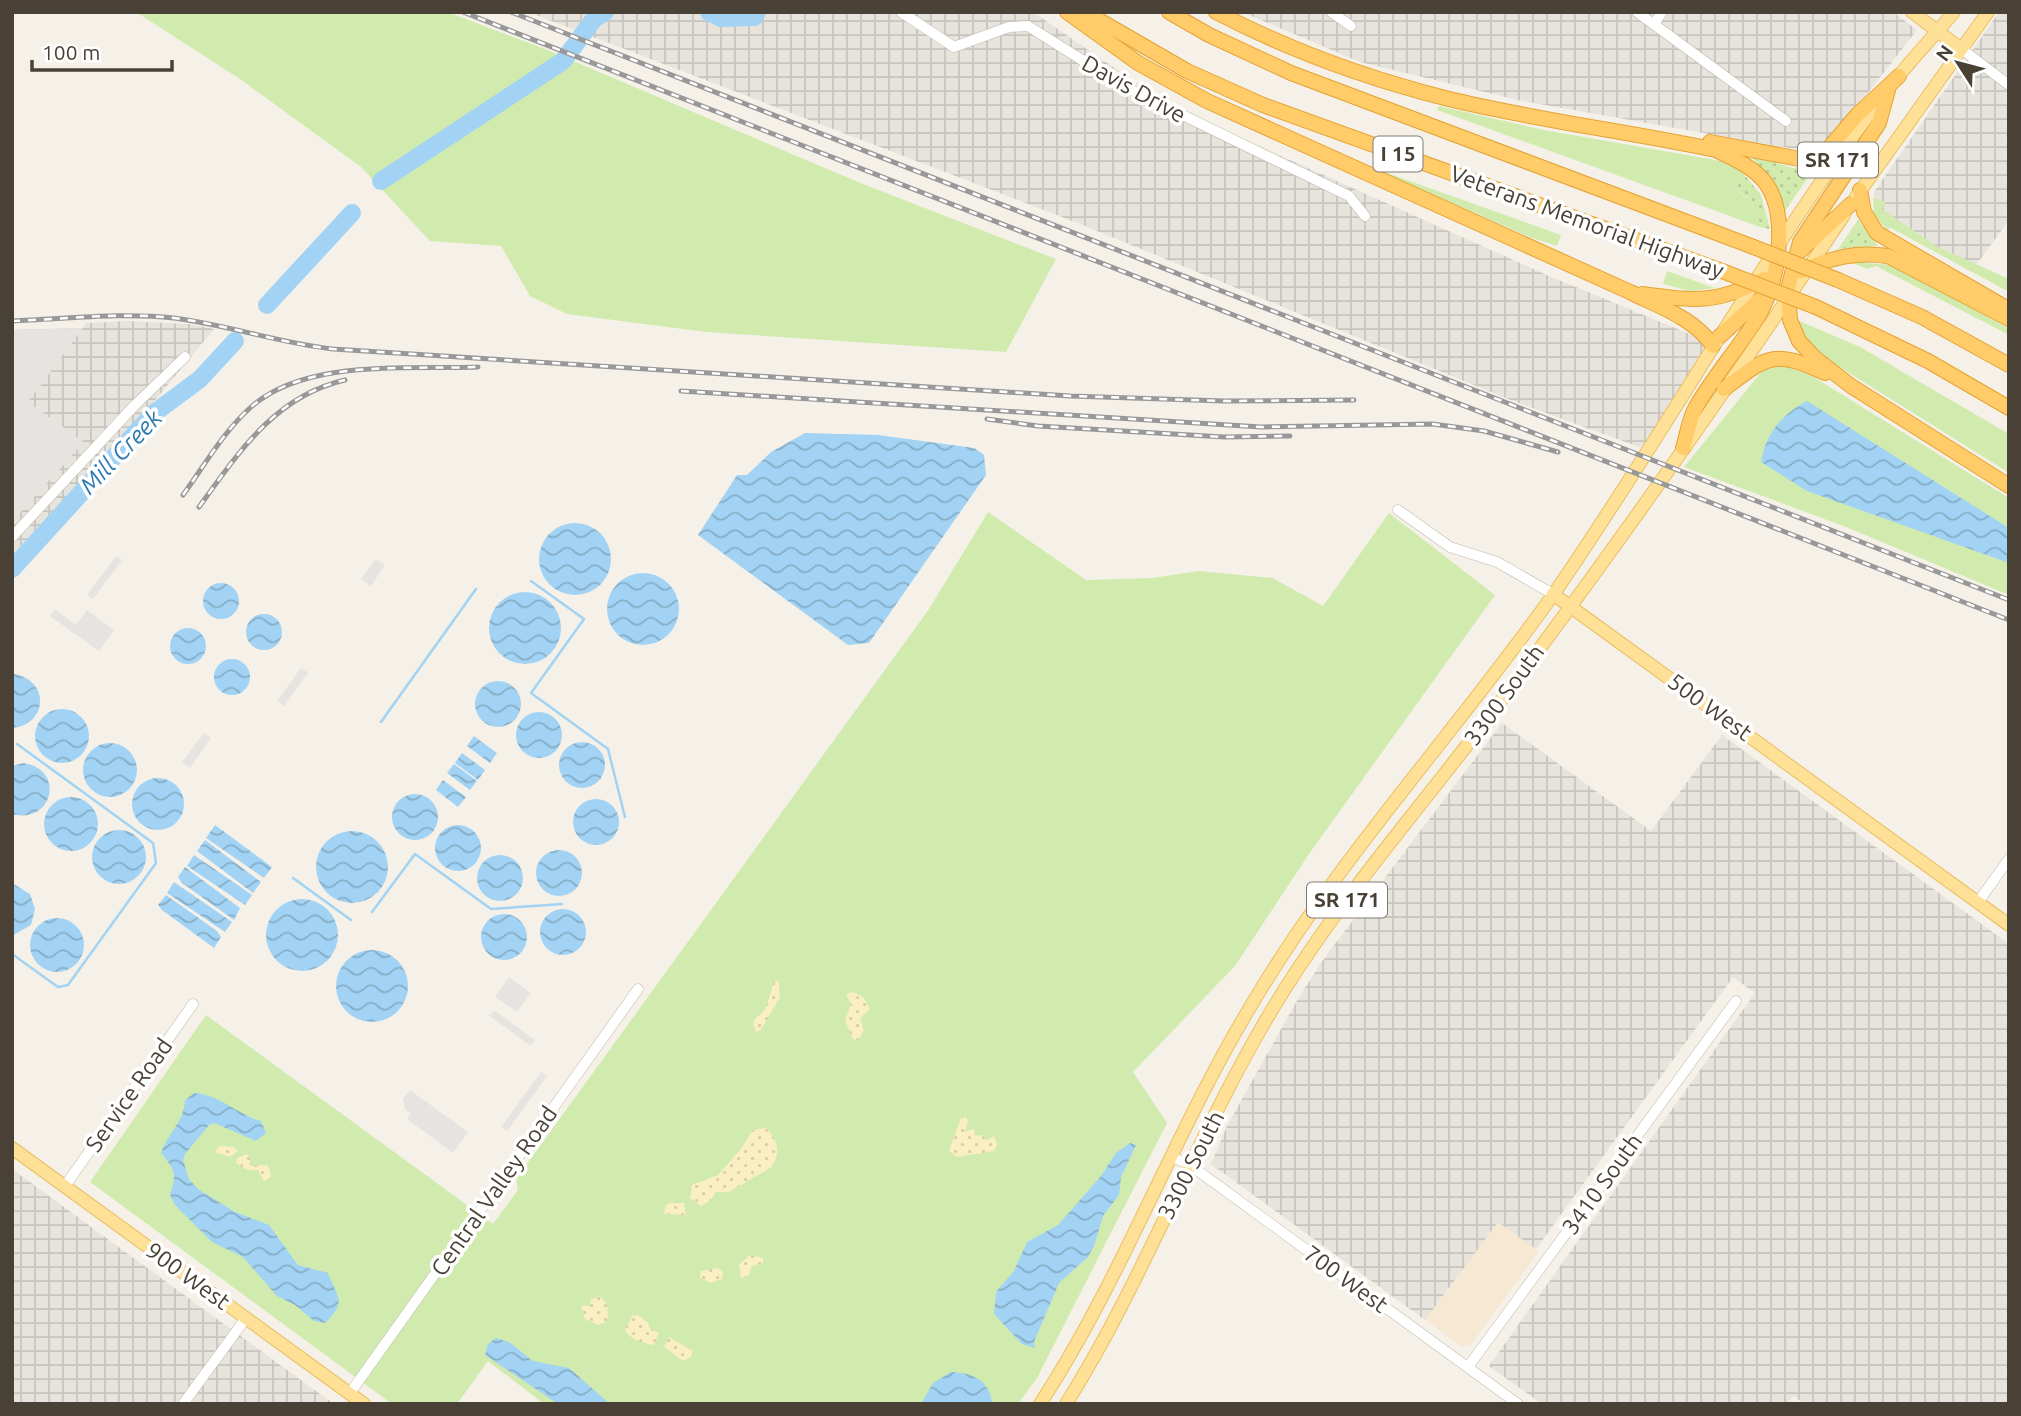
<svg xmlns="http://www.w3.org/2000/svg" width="2021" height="1416" font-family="Ubuntu,sans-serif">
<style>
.commercial{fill:#f7e8d3}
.industrial{fill:url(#industrial-grid)}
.grass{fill:#d1ebaf}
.sand{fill:url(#sand-dots)}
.park{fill:url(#park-dots)}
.parking{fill:#e6e4e0}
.water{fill:url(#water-waves)}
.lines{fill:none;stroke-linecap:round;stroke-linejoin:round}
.stream{stroke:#a2d3f4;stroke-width:2.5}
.river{stroke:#a2d3f4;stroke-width:18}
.minor-casing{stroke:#c1b9aa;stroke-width:11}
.major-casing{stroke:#e9bf62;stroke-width:14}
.highway-casing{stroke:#e5a132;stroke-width:16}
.minor{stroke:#fff;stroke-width:10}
.major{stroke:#ffe097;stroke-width:12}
.highway{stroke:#ffcc69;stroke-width:14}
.rail-casing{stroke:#989898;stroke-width:5}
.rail{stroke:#fff;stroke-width:2.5;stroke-dasharray:8;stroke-linecap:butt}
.highway-bridge-casing{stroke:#e5a132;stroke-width:16;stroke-linecap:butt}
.highway-bridge{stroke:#ffcc69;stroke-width:14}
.labels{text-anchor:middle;stroke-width:7;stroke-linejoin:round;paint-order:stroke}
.shield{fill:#fff;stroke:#807a72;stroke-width:2}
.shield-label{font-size:21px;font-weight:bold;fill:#494136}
.street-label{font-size:23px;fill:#494136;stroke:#fff}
.water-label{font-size:24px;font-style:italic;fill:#297ab2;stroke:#fff}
</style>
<defs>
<pattern id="industrial-grid" width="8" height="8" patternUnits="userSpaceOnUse" patternTransform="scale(1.75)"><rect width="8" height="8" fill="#e7e3dd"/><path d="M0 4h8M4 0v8" fill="none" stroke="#c8c4be"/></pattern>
<pattern id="sand-dots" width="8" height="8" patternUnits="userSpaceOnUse" patternTransform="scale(1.75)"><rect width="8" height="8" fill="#faeec3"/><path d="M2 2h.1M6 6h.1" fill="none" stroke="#d8cda8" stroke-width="1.8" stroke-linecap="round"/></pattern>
<pattern id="park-dots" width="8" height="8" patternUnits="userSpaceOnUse" patternTransform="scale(1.75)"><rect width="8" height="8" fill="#d1ebaf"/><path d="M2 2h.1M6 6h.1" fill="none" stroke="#b5cb97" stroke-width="1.8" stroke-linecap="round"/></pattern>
<pattern id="water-waves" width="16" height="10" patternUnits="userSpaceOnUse" patternTransform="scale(1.75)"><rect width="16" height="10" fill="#a2d3f4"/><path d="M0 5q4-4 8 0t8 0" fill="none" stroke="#86adc6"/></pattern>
</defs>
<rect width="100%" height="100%" fill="#f5f1e8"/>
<path class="commercial" d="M1498,1222L1539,1251L1470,1346H1461L1425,1320Z"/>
<g class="industrial">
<path d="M528,12H1033L1135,82L1201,120L1549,276L1709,342L1642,448L1513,401L1075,222Z"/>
<path d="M1242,12H1893L1917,30L1829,143L1806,151L1522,101L1360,62Z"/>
<path d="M1999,12H2009V220L1971,272L1874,214V192Z"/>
<path d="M129,321L189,324L214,329L128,433L12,555V330L82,328L86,323Z"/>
<path d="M1502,723L1651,831L1722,735L2009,944V1404H1805L1793,1396L1787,1404H1542L1489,1366L1755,993L1733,977L1536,1249L1498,1222L1425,1320L1211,1164L1227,1126L1299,997L1323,960Z"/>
<path d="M12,1169L217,1319L334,1404H12Z"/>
</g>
<g class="grass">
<path d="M136,12H447L545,49L858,182L1056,259L1006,352L706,332L567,314L530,296L501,246L430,241L361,167L240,79Z"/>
<path d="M1439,106L1544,130L1721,161L1743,173L1733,185L1745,198L1749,197L1760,227L1437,110Z"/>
<path d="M1368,166L1561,235L1557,246L1532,238Z"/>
<path d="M1873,198L1886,202L1882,209L1936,246L2009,279V292L1889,227L1888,232L1874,214Z"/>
<path d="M1850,262L1895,265L2009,329V335L1876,266L1867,269Z"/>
<path d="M1667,271L1715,288L1690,291L1663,284Z"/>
<path d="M1797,320L1860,347L2009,434V473L1830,361L1808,341Z"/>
<path d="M1782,365L1812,376L2009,498V595L1846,527L1684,467L1763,370Z"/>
<path d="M988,512L1086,580L1152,578L1199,571L1273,578L1323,606L1389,513L1495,595L1309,854L1235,966L1133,1072L1167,1123L1037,1378L1018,1404H544L488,1361L457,1404H392L90,1182L206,1015L493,1224L518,1190L516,1179L929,609Z"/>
</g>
<g class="sand">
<path d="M779,980L780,997L761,1030L756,1032C749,1018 759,1018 765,1009C769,1002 771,990 774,982Z"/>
<path d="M853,992L863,997L870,1009L860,1018L864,1031L858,1040L853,1039L845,1021L851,1004L846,994Z"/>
<path d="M964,1116L968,1120L965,1132L974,1129L975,1136L983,1135L986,1141L994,1136L997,1145L994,1151L957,1157L949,1151L961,1118Z"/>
<path d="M766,1128C778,1139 782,1156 770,1168L729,1192H716L710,1201L701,1206L690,1198L692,1185L718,1175L741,1149L753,1130Z"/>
<path d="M219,1146L234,1147L238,1151L230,1157L215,1152Z"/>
<path d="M247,1154L250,1157V1166L269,1165L271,1178L264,1181L258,1170H247L236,1163L237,1158Z"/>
<path d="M671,1203H684L686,1215L664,1214L666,1205Z"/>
<path d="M750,1255L763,1258V1263L752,1266L749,1275L741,1278L739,1265Z"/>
<path d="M716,1268L723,1271L722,1279L711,1283L700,1278L701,1271Z"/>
<path d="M598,1296C608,1300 609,1311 607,1321L598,1325L585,1319L581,1306H590L591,1300Z"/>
<path d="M638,1315L648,1323L651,1331L659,1332L654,1345C644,1343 630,1340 625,1330L632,1316Z"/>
<path d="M669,1337L693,1351L691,1357L683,1361L664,1347Z"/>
</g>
<g class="park">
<path d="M1750,155L1793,168L1817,165L1784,212L1770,178Z"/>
<path d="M1743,173L1761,195L1770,229L1760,227L1749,197L1746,198L1733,185Z"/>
<path d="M1858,220L1878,246L1838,249Z"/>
</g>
<g class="parking">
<path d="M83,328L28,402L84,442L12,522V330Z"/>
<path d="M116,556L122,560L93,599L87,595Z"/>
<path d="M376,559L385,565L371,586L361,579Z"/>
<path d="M55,609L76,625L87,610L114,630L99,651L50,616Z"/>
<path d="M301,668L308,673L284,706L277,701Z"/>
<path d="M204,733L211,738L190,768L182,762Z"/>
<path d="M509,977L531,993L517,1012L495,997Z"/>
<path d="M495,1011L535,1040L531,1046L488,1015Z"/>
<path d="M541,1072L547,1076L507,1131L501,1127Z"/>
<path d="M410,1090L468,1132L453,1153L407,1119L411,1114L405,1109L403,1099Z"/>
</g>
<g class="water">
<path d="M1807,401L2009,528V563L1807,491L1761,462C1766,433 1781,415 1807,401Z"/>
<path d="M805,433L878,435L974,448L984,455L986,475L869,643L848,645L698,535L737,475H747L771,452Z"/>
<circle cx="575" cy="559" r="36"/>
<circle cx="643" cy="609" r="36"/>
<circle cx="221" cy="601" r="18"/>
<circle cx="525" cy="628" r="36"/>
<circle cx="264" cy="632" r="18"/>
<circle cx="188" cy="646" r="18"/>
<circle cx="232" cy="677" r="18"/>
<path d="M14,674C50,680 48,725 12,728Z"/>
<circle cx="498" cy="704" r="23"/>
<circle cx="62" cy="736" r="27"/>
<circle cx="539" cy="735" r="23"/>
<path d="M474,736L497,753L490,763L467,746Z"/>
<circle cx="582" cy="765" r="23"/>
<circle cx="110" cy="770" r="27"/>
<path d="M462,753L485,770L478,780L455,763Z"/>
<path d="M23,763C66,769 53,825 12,814V766Z"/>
<path d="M454,764L477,781L470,790L447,773Z"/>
<circle cx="158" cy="804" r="26"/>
<path d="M443,780L466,797L458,807L436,790Z"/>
<circle cx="415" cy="817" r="23"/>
<circle cx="71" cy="824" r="27"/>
<circle cx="596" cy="822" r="23"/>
<circle cx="458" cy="848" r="23"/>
<path d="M215,825L272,867L264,878L206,838Z"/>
<circle cx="119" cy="857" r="27"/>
<circle cx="352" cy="867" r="36"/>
<path d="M205,840L261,882L253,893L197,851Z"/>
<circle cx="559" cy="873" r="23"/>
<circle cx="500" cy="878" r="23"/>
<path d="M194,855L252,895L245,905L187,866Z"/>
<path d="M185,867L240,908L234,920L182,883L178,877Z"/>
<path d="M174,882L232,922L225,932L167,893Z"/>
<path d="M12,883L30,894L35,909L31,925L12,936Z"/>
<path d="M166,895L217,931L221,937L214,948L162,910L158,905Z"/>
<circle cx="302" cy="935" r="36"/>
<circle cx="563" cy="932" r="23"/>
<circle cx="504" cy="937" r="23"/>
<circle cx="57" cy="945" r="27"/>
<circle cx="372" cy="986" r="36"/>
<path d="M194,1093C219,1094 238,1115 261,1121L266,1133L256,1141L214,1123L209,1125L185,1154L183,1160L189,1179L198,1189L235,1212L269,1225L298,1265L328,1273C337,1297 348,1301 325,1323L314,1321L295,1305L277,1296L243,1257L212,1242L175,1205L170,1195C177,1174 175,1170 161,1153C168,1133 184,1122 185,1100Z"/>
<path d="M1130,1143L1136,1145L1121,1177L1119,1195L1103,1216L1094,1246L1088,1257L1059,1283L1034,1342L1035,1348L1022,1344L994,1314L996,1292L1014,1271L1027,1242L1058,1225L1101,1176L1116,1153Z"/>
<path d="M496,1338L509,1342L533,1361L569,1368L610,1404H558L485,1355L488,1344Z"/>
<path d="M951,1372C973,1373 990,1380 992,1404H921L933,1383Z"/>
</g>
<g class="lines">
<g class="stream">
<path d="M531,581L584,619L531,693L608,749L625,817"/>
<path d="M381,722L476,589"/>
<path d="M293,878L351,920"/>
<path d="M372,912L415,854L491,909L562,904"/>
<path d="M12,954L58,987L68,985L156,863L153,843L17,744"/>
</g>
<g class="river">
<path d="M709,12L721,18L754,17L757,12"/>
<path d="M381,181L563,61L594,19L605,12"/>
<path d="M267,305L352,213"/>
<path d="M12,569L153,414L200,379L235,341"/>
</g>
<defs>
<g id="minor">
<path d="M901,12L954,47L1009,27L1028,26L1125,87L1349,196L1365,216"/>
<path d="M1331,12L1351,26"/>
<path d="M1637,12L1786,121"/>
<path d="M1654,24L1662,12"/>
<path d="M1960,48L2009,85"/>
<path d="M1398,510L1450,547L1497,562L1553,594"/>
<path d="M12,537L134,406L185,357"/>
<path d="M1978,902L2009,859"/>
<path d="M1172,1157L1190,1165L1518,1404"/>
<path d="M65,1186L193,1004"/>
<path d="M1468,1367L1736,1001"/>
<path d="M350,1393L638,989"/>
<path d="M183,1404L246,1318"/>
</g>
<g id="major">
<path d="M1912,12L1960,48"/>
<path d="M1856,197L1988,12"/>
<path d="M1553,594L2009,925"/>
<path d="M12,1148L364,1404"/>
<path d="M1040,1404C1123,1277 1174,1133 1252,1004C1339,857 1457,731 1555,592C1669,427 1766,249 1888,89C1909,62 1932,38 1954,12"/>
<path d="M1066,1404C1149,1272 1200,1124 1283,992C1346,891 1426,801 1497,706C1617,546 1733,381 1844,215"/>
</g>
<g id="highway">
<path d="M1067,12L1138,63L1207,101L1630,292C1660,307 1694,318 1713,346"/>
<path d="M1085,12L1187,71L1263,105L1722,271"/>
<path d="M1169,12L1209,35L1291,73L1751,246"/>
<path d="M1216,12C1289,50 1366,78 1445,98C1534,120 1626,131 1716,150C1734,159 1752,166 1765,182C1790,216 1778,281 1759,315C1740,347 1714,375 1696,407C1689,419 1687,435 1683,448"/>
<path d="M1888,90L1879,123L1800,242L1788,289L1790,320L1799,341L1815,358L1851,386L2009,486"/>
<path d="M1710,142L1805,160L1823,155L1858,114L1899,76"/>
<path d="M1860,190L1864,212L1877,233L2008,309"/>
<path d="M1797,254L1851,204"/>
<path d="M1801,271C1831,258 1856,251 1888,256L2009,319"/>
<path d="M1838,280L1922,317L2009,365"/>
<path d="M1642,294C1693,301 1717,304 1764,279"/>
<path d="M1816,307L1928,361L2009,408"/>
<path d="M1719,337L1767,293"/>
<path d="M1724,389C1768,356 1773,349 1825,373"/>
</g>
</defs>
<use href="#minor" class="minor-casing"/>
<use href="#major" class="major-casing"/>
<use href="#highway" class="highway-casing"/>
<use href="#minor" class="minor"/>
<use href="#major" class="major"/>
<use href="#highway" class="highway"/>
<defs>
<g id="rail">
<path d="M463,12L2009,620"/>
<path d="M511,12L2009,600"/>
<path d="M12,321C66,319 121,312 174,318C228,325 279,343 333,349L1070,396L1225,401L1354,400"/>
<path d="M681,391L1261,427L1433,424L1484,431L1558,452"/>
<path d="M987,419L1038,426L1224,437L1290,436"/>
<path d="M183,495C204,466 224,431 251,407C307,358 408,370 478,367"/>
<path d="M199,507C239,452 275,396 345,380"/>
</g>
</defs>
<use href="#rail" class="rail-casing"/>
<use href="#rail" class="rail"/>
<defs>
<g id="highway-bridge">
<path d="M1751,246L1838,280"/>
<path d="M1722,271L1816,307"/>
</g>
</defs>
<use href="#highway-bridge" class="highway-bridge-casing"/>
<use href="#highway-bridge" class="highway-bridge"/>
</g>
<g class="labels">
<g class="shield">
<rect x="1373.5" y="136.5" width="49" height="35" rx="5"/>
<rect x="1798" y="142.5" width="80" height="35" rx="5"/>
<rect x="1307" y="882.5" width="80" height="35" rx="5"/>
</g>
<g class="shield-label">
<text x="1398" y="161">I 15</text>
<text x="1838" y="167">SR 171</text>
<text x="1347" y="907">SR 171</text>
</g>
<g class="street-label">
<text transform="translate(1134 89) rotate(29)" y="8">Davis Drive</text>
<text transform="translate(1587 222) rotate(20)" y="8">Veterans Memorial Highway</text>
<text transform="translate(1504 695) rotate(-54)" y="8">3300 South</text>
<text transform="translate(1710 707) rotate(36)" y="8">500 West</text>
<text transform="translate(129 1095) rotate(-55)" y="8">Service Road</text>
<text transform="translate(1191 1165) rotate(-63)" y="8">3300 South</text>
<text transform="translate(1602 1184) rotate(-54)" y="8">3410 South</text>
<text transform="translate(494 1191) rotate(-55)" y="8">Central Valley Road</text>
<text transform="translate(188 1276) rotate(36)" y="8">900 West</text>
<text transform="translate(1346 1279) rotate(36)" y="8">700 West</text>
</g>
<g class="water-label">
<text transform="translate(121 452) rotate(-46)" y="8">Mill Creek</text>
</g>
</g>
<rect width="2021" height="1416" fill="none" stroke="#494136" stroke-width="28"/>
<g transform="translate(1958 63) rotate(306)" stroke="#ffffff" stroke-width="5" paint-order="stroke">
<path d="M0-5L12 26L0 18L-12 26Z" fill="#494136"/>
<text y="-10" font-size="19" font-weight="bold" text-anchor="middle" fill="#494136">N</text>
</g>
<path d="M32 60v10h140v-10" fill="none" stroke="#494136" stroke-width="3.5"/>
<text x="42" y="60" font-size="21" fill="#494136" stroke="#ffffff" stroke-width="5" paint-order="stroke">100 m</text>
</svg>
